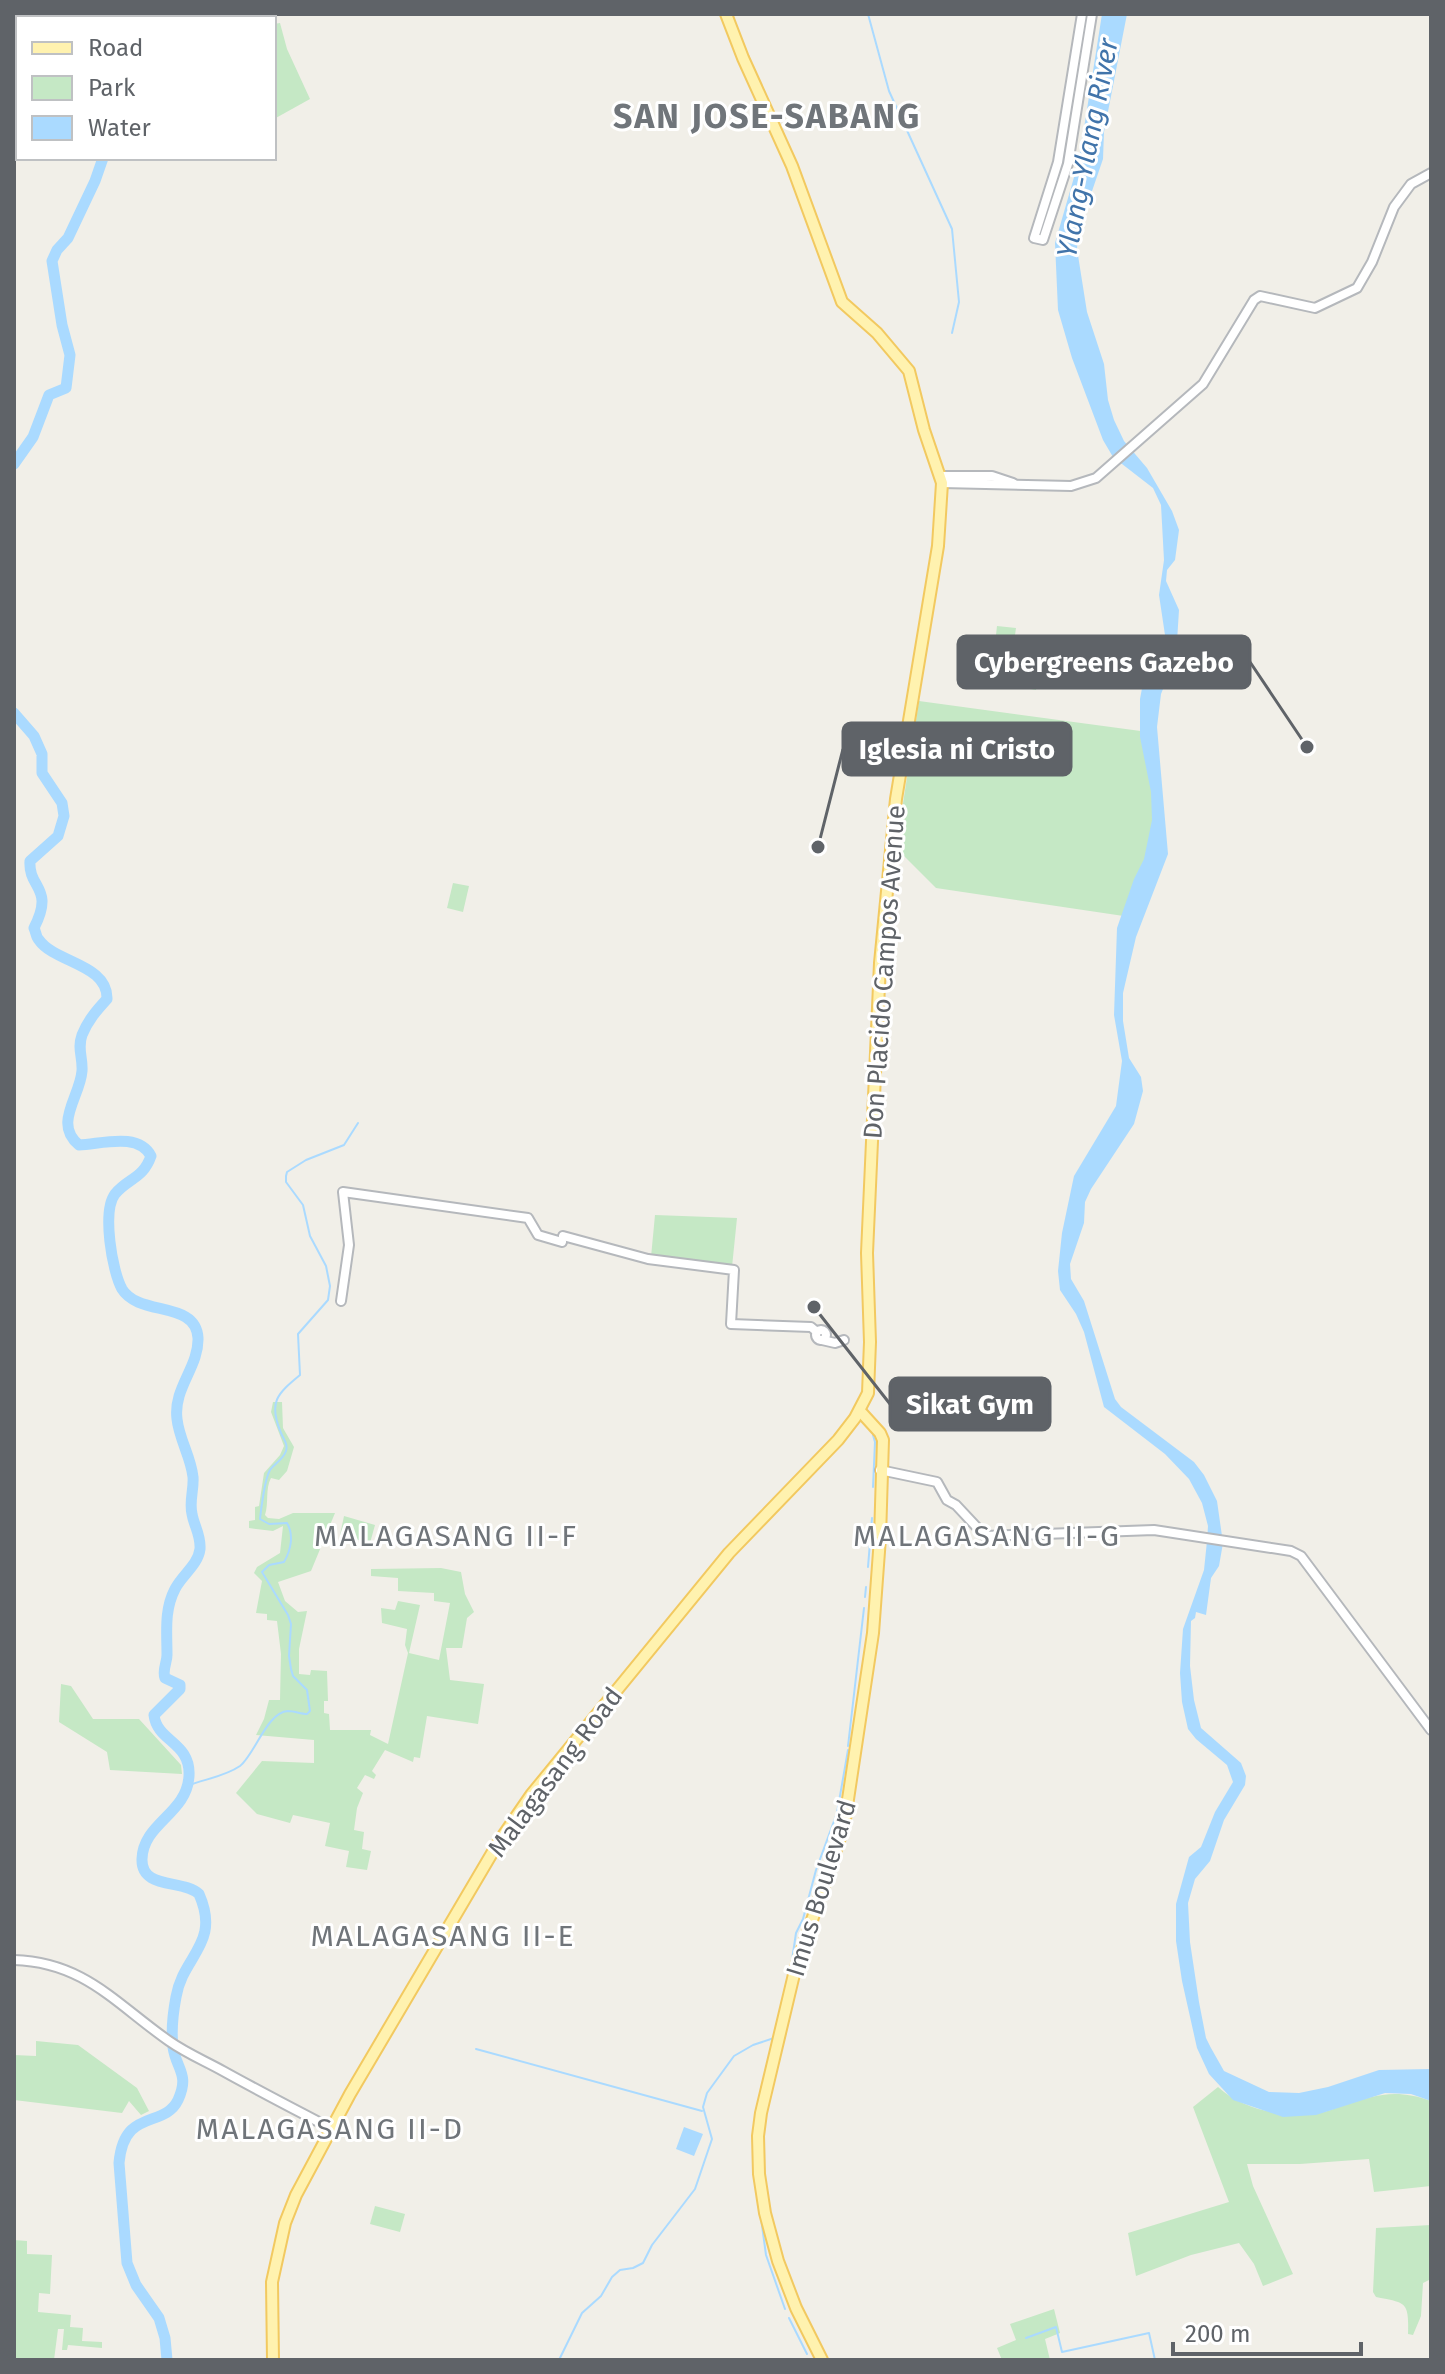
<svg xmlns="http://www.w3.org/2000/svg" width="1445" height="2374" font-family="'Fira Sans',sans-serif">
<style>
.green{fill:#c5e8c5}
.water{fill:#aadaff}
.lines{fill:none;stroke-linecap:round;stroke-linejoin:round}
.stream{stroke:#aadaff;stroke-width:2}
.river{stroke:#aadaff;stroke-width:11}
.minor-casing{stroke:#b5b8bc;stroke-width:12}
.major-casing{stroke:#f2c960;stroke-width:14}
.minor{stroke:#fff;stroke-width:8}
.major{stroke:#fff2af;stroke-width:10}
.labels{text-anchor:middle;stroke-width:6;stroke-linejoin:round;paint-order:stroke}
.street-label{font-size:26px;fill:#5f6368;stroke:#fff}
.water-label{font-size:28px;font-style:italic;fill:#4174aa;stroke:#fff}
.quarter-label{font-size:30px;letter-spacing:2px;fill:#70757a;stroke:#fff}
.district-label{font-size:34px;font-weight:bold;letter-spacing:2px;fill:#70757a;stroke:#fff}
.leader{fill:none;stroke:#5f6368;stroke-width:3}
.callout-dot{fill:#5f6368;stroke:#fff;stroke-width:3}
.callout{fill:#5f6368;stroke:#5f6368;stroke-width:3}
.callout-label{font-size:28px;text-anchor:middle;font-weight:bold;fill:#fff}
</style>
<rect width="100%" height="100%" fill="#f1efe8"/>
<g class="green">
<path d="M280,23L287,49L310,99L274,119V24Z"/>
<path d="M997,626L1016,628L1012,656L994,653Z"/>
<path d="M965,659L1039,672L1036,690L962,676Z"/>
<path d="M919,701L1148,732L1161,837L1137,918L936,888L896,848Z"/>
<path d="M453,883L469,886L463,912L447,908Z"/>
<path d="M655,1215L737,1218L732,1267L651,1257Z"/>
<path d="M273,1402H282L283,1428L294,1447L287,1471L279,1480L271,1478C265,1489 269,1503 265,1515L268,1518L279,1519L293,1513H335L311,1571L278,1582L285,1601L298,1612L307,1611L299,1649V1674L310,1675L311,1670L327,1671L328,1701H324V1713L329,1714L330,1730H371L370,1735L388,1744L408,1653L405,1645L407,1629L382,1623L381,1608L395,1610L398,1601L420,1605L409,1653L439,1660L450,1603L434,1601V1593L398,1591V1578L371,1576V1569L441,1568L461,1572L465,1594L474,1612L467,1618L462,1648H446L450,1680L484,1684L478,1724L427,1716L420,1758L414,1757L413,1762L385,1750L372,1771L376,1775L374,1779L365,1775L357,1788L363,1793L357,1808L354,1830L364,1832L362,1849L371,1851L367,1870L346,1867L349,1851L325,1846L330,1823L293,1815L290,1823L257,1814L236,1793L262,1761L314,1763V1740L256,1735L264,1719L269,1700H280L281,1654L277,1621L267,1620V1614L256,1613L262,1581L254,1573L257,1567L280,1553L283,1526L273,1531L249,1528V1521L255,1520V1507L259,1506L264,1473L280,1455L284,1446L271,1412Z"/>
<path d="M344,1516L375,1525L370,1543L340,1535Z"/>
<path d="M61,1684L71,1686L93,1719H139L181,1765L182,1774L110,1770L107,1752L59,1722Z"/>
<path d="M36,2041L78,2045L137,2088L149,2111L141,2115L129,2101L122,2113L14,2100V2055L36,2056Z"/>
<path d="M1218,2087C1247,2113 1286,2117 1323,2112C1329,2111 1335,2108 1341,2106C1376,2095 1395,2088 1431,2101V2186L1374,2192L1369,2159L1300,2164H1247L1253,2186L1293,2274L1263,2286L1254,2264L1239,2243L1191,2255L1136,2276L1128,2233L1229,2202L1193,2107Z"/>
<path d="M375,2206L405,2214L400,2232L370,2224Z"/>
<path d="M1431,2225V2279L1423,2283L1421,2316L1413,2335L1408,2334C1409,2301 1406,2303 1376,2297L1373,2292L1376,2228Z"/>
<path d="M14,2240L27,2241V2254L52,2255L50,2294L39,2293L38,2312L71,2315L70,2327L83,2328L82,2341L102,2342V2348L68,2345L67,2350H62L64,2329H58L54,2360H14Z"/>
<path d="M1054,2309L1060,2333L1045,2339L1050,2360H1002L997,2348L1016,2340L1010,2324Z"/>
</g>
<g class="water">
<path d="M1102,14H1127L1104,132L1103,159L1078,232L1077,249L1087,312L1104,364L1108,400L1114,420L1124,441L1147,468L1172,511L1179,530L1175,560L1167,570L1166,581L1179,610L1176,657L1161,694L1157,727L1168,854L1136,937L1123,993V1021L1129,1058L1141,1077L1143,1091L1134,1124L1091,1189L1085,1202L1084,1223L1070,1264L1071,1279L1084,1301L1115,1399L1121,1407L1194,1462L1204,1475L1217,1501L1223,1543L1219,1566L1211,1578L1206,1615L1196,1612L1195,1618L1191,1621L1190,1666L1194,1700L1201,1728L1241,1763L1246,1776L1245,1785L1224,1820L1210,1861L1195,1879L1188,1903L1190,1942L1199,2002L1206,2038L1211,2048L1224,2071L1269,2092L1299,2093L1328,2087L1379,2070L1431,2069V2101L1411,2094L1385,2093L1316,2115L1283,2117L1233,2100L1209,2074L1197,2048L1182,1981L1176,1941V1904L1189,1857L1201,1847L1215,1812L1233,1782L1227,1765L1196,1739L1188,1729L1182,1702L1180,1673L1183,1629L1204,1570L1207,1541L1208,1526L1202,1503L1189,1479L1165,1454L1104,1407L1084,1332L1076,1314L1060,1290L1058,1271L1062,1233L1074,1176L1116,1106L1122,1061L1114,1015L1117,928L1134,879L1144,859L1152,820L1151,792L1140,737V699L1143,683L1159,657L1165,635L1159,595L1164,560L1161,505L1153,488L1113,457L1103,440L1072,358L1058,310L1055,243L1079,160Z"/>
<path d="M684,2127L703,2134L694,2156L676,2149Z"/>
</g>
<g class="lines">
<g class="stream">
<path d="M868,14L889,91L952,229L959,302L952,333"/>
<path d="M873,1435L875,1442L873,1487"/>
<path d="M868,1567L872,1518"/>
<path d="M865,1597L866,1587"/>
<path d="M848,1746L864,1608"/>
<path d="M187,1786C204,1779 224,1777 240,1766C255,1754 267,1712 288,1711C294,1711 301,1714 307,1714L310,1711L307,1690L293,1676L291,1669L289,1656L291,1624L288,1615L262,1572L269,1565L284,1562C291,1550 294,1535 287,1523L269,1524L260,1519C261,1509 265,1478 270,1470C275,1463 283,1460 286,1451C288,1444 284,1440 281,1433C268,1402 277,1394 300,1375L298,1334L328,1300L330,1286L326,1266L310,1236L303,1205L286,1182V1176L287,1172L306,1160L344,1145L358,1123"/>
<path d="M791,1967L796,1933L803,1919L816,1870L837,1813L848,1750"/>
<path d="M775,2033L785,1992"/>
<path d="M476,2049L702,2111"/>
<path d="M761,2218L766,2255L785,2309"/>
<path d="M789,2318L807,2354"/>
<path d="M1026,2338L1056,2327L1062,2352L1149,2333L1155,2360"/>
<path d="M559,2360L582,2313L601,2296L612,2277L620,2270L633,2268L643,2263L652,2245L695,2189L712,2139L703,2107L707,2093L734,2056L753,2045L774,2038"/>
</g>
<g class="river">
<path d="M37,14L48,18"/>
<path d="M83,18V14"/>
<path d="M14,464L33,437L49,395L66,388L70,355L62,325L52,261L57,250L68,238L95,181L103,158"/>
<path d="M14,713L34,736L42,754V773L62,803L64,816L58,836L30,861C28,889 55,887 34,928C36,932 36,937 39,940C55,963 108,964 107,999C97,1010 88,1020 82,1035C77,1049 83,1057 82,1071C80,1097 53,1124 79,1145C102,1144 138,1132 151,1156C143,1179 128,1178 115,1194C102,1211 112,1271 122,1289C139,1317 196,1300 198,1338C199,1367 173,1388 177,1419C179,1439 191,1457 193,1477C194,1490 189,1501 192,1514C194,1526 201,1535 200,1549C198,1565 182,1575 175,1589C164,1610 167,1632 167,1655C167,1663 162,1670 165,1678L180,1685V1689L154,1715C157,1742 191,1742 189,1776C187,1814 143,1823 142,1859C141,1890 183,1879 199,1894C221,1944 183,1955 176,1997C173,2013 171,2031 173,2047C176,2069 190,2074 178,2100C164,2129 124,2107 119,2163L127,2263L136,2285L159,2318L165,2338L167,2360"/>
</g>
<defs>
<g id="minor">
<path d="M1082,14L1058,162L1034,238L1043,240L1068,164L1092,14"/>
<path d="M941,476H992L1013,483"/>
<path d="M942,483L1071,486L1096,478L1203,384L1254,300L1260,296L1315,308L1357,288L1372,262L1394,207L1411,184L1431,173"/>
<path d="M563,1236L648,1259L734,1270L731,1324L811,1327L817,1332"/>
<path d="M341,1301L349,1245L343,1192L528,1218L538,1235L562,1242"/>
<circle cx="821" cy="1335" r="5"/>
<path d="M822,1340L835,1343L844,1340"/>
<path d="M880,1470L937,1482L947,1500L956,1505L985,1536L1154,1530L1291,1551L1301,1556L1431,1730"/>
<path d="M14,1960C84,1962 116,2004 169,2041C186,2053 205,2061 223,2071C259,2091 296,2110 332,2129"/>
</g>
<g id="major">
<path d="M273,2360L272,2282L285,2223L296,2195L350,2094L498,1843L531,1795L729,1553L838,1440L855,1418L868,1393L870,1342L867,1253L880,963L896,799L938,546L942,483L924,430L909,371L877,333L842,302L792,166L743,58L726,14"/>
<path d="M822,2360L796,2308L778,2261L765,2213L759,2174L758,2136L761,2113L795,1970L844,1826L873,1633L880,1538L883,1440L880,1433L860,1411"/>
</g>
</defs>
<use href="#minor" class="minor-casing"/>
<use href="#major" class="major-casing"/>
<use href="#minor" class="minor"/>
<use href="#major" class="major"/>
</g>
<g class="labels">
<g class="street-label">
<text transform="translate(884 972) rotate(-86)" y="9">Don Placido Campos Avenue</text>
<text transform="translate(555 1772) rotate(-53)" y="9">Malagasang Road</text>
<text transform="translate(821 1888) rotate(-73)" y="9">Imus Boulevard</text>
</g>
<g class="water-label">
<text transform="translate(1087 148) rotate(-79)" y="10">Ylang-Ylang River</text>
</g>
<g class="quarter-label">
<text x="446" y="1546">MALAGASANG II-F</text>
<text x="987" y="1546">MALAGASANG II-G</text>
<text x="443" y="1946">MALAGASANG II-E</text>
<text x="330" y="2139">MALAGASANG II-D</text>
</g>
<g class="district-label">
<text x="767" y="128">SAN JOSE-SABANG</text>
</g>
</g>
<path class="leader" d="M1307 747L1250 662M818 847L843 749M814 1307L890 1404"/>
<g class="callout-dot">
<circle cx="1307" cy="747" r="8"/>
<circle cx="818" cy="847" r="8"/>
<circle cx="814" cy="1307" r="8"/>
</g>
<g class="callout">
<rect x="958" y="636" width="292" height="52" rx="8"/>
<rect x="843" y="723" width="228" height="52" rx="8"/>
<rect x="890" y="1378" width="160" height="52" rx="8"/>
</g>
<g class="callout-label">
<text x="1104" y="672">Cybergreens Gazebo</text>
<text x="957" y="759">Iglesia ni Cristo</text>
<text x="970" y="1414">Sikat Gym</text>
</g>
<rect width="1445" height="2374" fill="none" stroke="#5f6368" stroke-width="32"/>
<rect x="16" y="16" width="260" height="144" fill="#ffffff" stroke="#bfc1c3" stroke-width="2"/>
<rect x="32" y="42" width="40" height="12" fill="#fff2af" stroke="#bfc1c3" stroke-width="2"/>
<text x="88" y="56" font-size="24" fill="#5f6368">Road</text>
<rect x="32" y="76" width="40" height="24" fill="#c5e8c5" stroke="#bfc1c3" stroke-width="2"/>
<text x="88" y="96" font-size="24" fill="#5f6368">Park</text>
<rect x="32" y="116" width="40" height="24" fill="#aadaff" stroke="#bfc1c3" stroke-width="2"/>
<text x="88" y="136" font-size="24" fill="#5f6368">Water</text>
<path d="M1173 2342v12h188v-12" fill="none" stroke="#5f6368" stroke-width="4"/>
<text x="1185" y="2342" font-size="24" fill="#5f6368" stroke="#ffffff" stroke-width="6" paint-order="stroke">200 m</text>
</svg>
